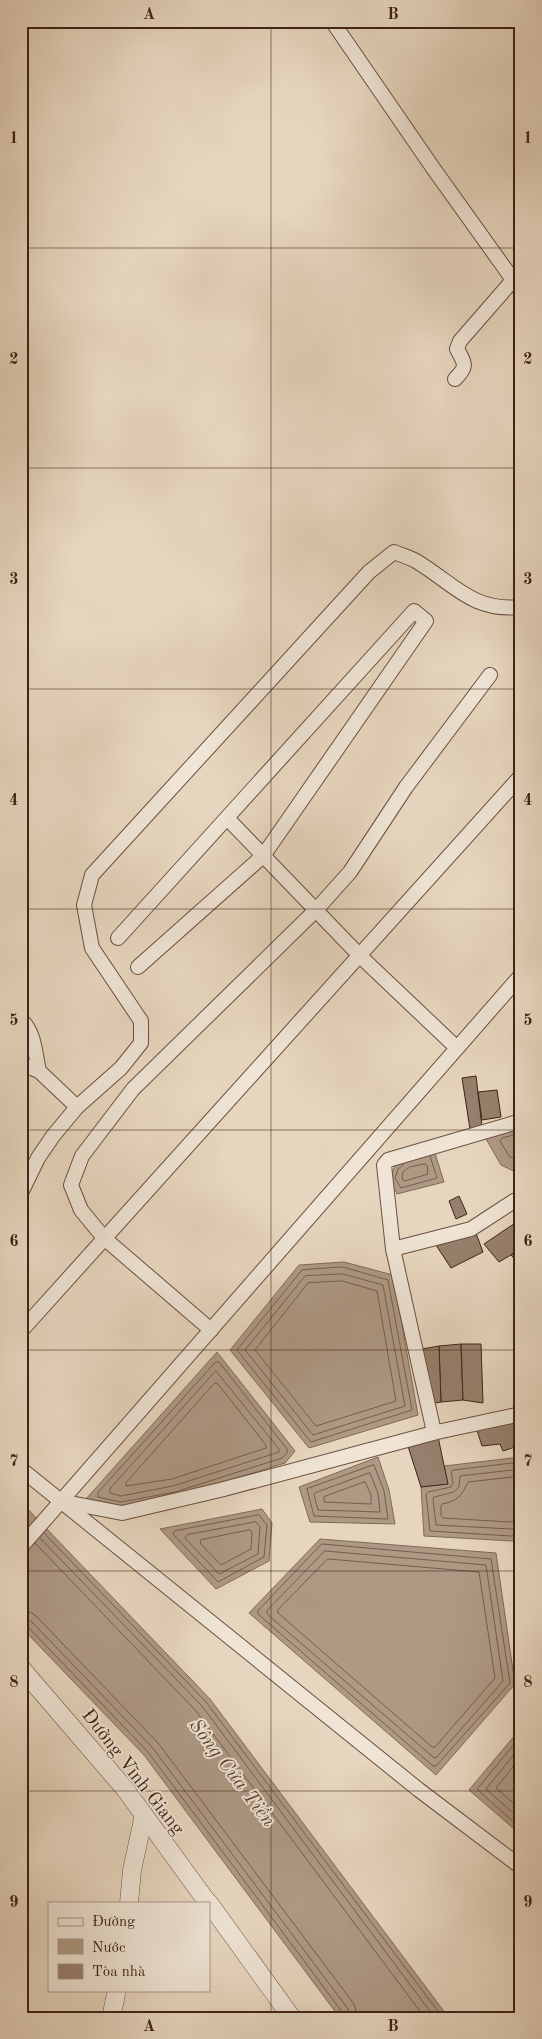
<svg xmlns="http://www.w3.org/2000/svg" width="542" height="2039" font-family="'Old Standard TT',serif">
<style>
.water{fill:#ae9985;stroke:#826958}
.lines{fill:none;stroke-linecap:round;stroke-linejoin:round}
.shore{stroke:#765e4c;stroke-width:1}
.building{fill:#96806d;stroke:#3f2214}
.minor-casing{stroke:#694f3f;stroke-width:16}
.tertiary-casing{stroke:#694f3f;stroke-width:19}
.minor{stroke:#efe4d5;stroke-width:14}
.tertiary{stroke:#efe4d5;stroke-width:18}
.grid{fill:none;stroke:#3f2214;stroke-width:1;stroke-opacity:0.55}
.labels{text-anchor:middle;stroke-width:4;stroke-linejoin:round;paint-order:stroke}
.street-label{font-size:19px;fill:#3f2214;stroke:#efe4d5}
.water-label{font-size:20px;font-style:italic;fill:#604636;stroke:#efe4d5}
.neatline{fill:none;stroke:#3f2214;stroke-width:2}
.grid-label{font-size:16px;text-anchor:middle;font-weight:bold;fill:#3f2214}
</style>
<rect width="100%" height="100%" fill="#e7d6bf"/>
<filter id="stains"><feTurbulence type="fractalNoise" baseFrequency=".004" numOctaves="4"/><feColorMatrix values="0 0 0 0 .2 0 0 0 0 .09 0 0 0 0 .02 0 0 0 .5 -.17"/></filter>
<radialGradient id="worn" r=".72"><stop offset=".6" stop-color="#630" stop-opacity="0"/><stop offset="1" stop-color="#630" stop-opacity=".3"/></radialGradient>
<g class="water">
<path d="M521,1121V1173L520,1174L501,1165L482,1132Z"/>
<path d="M434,1150L444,1182L397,1194L390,1179C397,1153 411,1155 434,1150Z"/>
<path d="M344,1262L393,1275L418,1415L309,1448L230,1350L299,1265Z"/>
<path d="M217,1352L295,1451L285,1463L176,1497L121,1507L86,1499Z"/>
<path d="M378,1457L389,1490L395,1524L310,1522L299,1487Z"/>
<path d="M521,1457V1539L512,1541L424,1536L421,1487L448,1484L444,1466Z"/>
<path d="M21,1502L210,1699L449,2018H340L144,1755L21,1627Z"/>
<path d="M262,1509L272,1523L269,1561L216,1589L160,1529Z"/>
<path d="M320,1539L496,1553L515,1684L436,1775L249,1613Z"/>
<path d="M521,1728V1835L469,1790Z"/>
</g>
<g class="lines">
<g class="shore">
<path d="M521,1133L502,1138L500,1141L509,1156L521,1162"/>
<path d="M404,1164L398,1169L395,1178L401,1188L437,1178L430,1156"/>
<path d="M425,1164L427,1165L428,1174L405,1181L402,1179L403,1172L410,1167Z"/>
<path d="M343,1267L388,1280L412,1410L311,1442L237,1350L302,1270Z"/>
<path d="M343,1274L383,1285L405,1406L313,1435L245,1350L305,1276Z"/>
<path d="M342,1281L377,1291L396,1401L316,1426L255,1350L308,1283Z"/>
<path d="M216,1362H219L287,1449V1453L282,1458L175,1492L121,1502L98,1497V1493Z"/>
<path d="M216,1371L279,1449V1452L173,1486L121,1496L110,1493V1489Z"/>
<path d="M215,1383L218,1384L266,1445V1448L172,1479L126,1486V1483Z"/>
<path d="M521,1462L453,1470L451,1472L453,1483L451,1487L428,1492L426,1494L430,1531L511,1536L521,1534"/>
<path d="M374,1465L384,1491L388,1519L314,1516L307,1489Z"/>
<path d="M521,1469L460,1476L459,1487L454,1492L434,1497L433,1499L436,1525L511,1529L521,1528"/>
<path d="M370,1473L378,1493L380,1512L318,1510L314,1495L315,1493Z"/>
<path d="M521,1476L468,1482C462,1495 458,1501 442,1504L441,1506V1516L443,1518L510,1522L521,1521"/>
<path d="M365,1482L371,1495V1504L324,1502V1497Z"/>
<path d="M259,1515L267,1525L264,1557L218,1582L173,1534L175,1531Z"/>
<path d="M256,1522L260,1527L258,1554L219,1574L185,1538L187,1535Z"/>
<path d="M250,1530L252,1533L251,1549L221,1565L200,1543L201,1540Z"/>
<path d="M44,1533L206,1702L443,2018"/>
<path d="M40,1538L202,1706L435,2018"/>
<path d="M35,1543L196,1711L425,2018"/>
<path d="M322,1544L491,1559L510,1683L436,1766H433L258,1614V1611Z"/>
<path d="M325,1551L486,1565L503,1681L436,1758L433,1757L267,1614V1611Z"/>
<path d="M328,1559L479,1572L495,1678L435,1747H432L278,1613V1610Z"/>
<path d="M21,1610L30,1612L36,1616L158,1743L354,2004L358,2018"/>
<path d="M21,1618L31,1621L152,1747L348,2009L350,2018"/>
<path d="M21,1624L27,1626L148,1752L343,2013L344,2018"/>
<path d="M521,1736L477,1789L521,1829"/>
<path d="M521,1746L486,1789L521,1820"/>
<path d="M521,1757L496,1788L521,1810"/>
</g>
</g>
<g class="building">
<path d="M476,1076L482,1127L470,1129L462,1078Z"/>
<path d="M497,1090L501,1117L482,1120L478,1092Z"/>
<path d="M459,1196L467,1214L456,1219L449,1201Z"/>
<path d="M521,1219V1249L499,1262L484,1244Z"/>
<path d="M474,1228L483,1252L451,1268L432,1239Z"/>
<path d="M521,1249V1266L511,1255Z"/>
<path d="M461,1344L463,1400L441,1402L439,1346Z"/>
<path d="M461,1344H481L483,1403L463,1400Z"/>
<path d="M439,1346L441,1402L428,1404L416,1350Z"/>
<path d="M512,1416L518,1446L503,1451L500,1444L482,1446L475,1424Z"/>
<path d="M437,1432L448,1484L421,1487L406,1440Z"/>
</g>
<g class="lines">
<defs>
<g id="minor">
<path d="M332,21L433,168L521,291"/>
<path d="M455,379C468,366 465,364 457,349L460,341L513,280"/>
<path d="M227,818L360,956L457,1048"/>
<path d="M118,938L414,611L426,621L263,856L138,967"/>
<path d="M21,1020C35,1032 35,1054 39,1071"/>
<path d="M21,1064L39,1071L77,1107"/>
<path d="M21,1193L38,1158L53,1136L77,1107L121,1068L141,1043V1021L92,948L84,905L92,875L369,572L394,552C401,555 409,557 416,561C453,583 472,612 521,607"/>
<path d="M393,1249L471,1229L514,1201L521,1204"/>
<path d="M211,1330L104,1238L81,1210L71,1185L82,1156L133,1089L316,910L350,872L406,787L490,675"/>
<path d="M21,1331L521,776"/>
<path d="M434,1432L393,1249L384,1165L388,1160L521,1121"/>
<path d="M21,1469L419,1790L521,1867"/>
<path d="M65,1502L122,1513L220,1490L437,1432L521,1414"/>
<path d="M21,1547L521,975"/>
</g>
<g id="tertiary">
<path d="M21,1668L125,1789L208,1903"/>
<path d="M129,1903L132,1870L144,1815"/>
<path d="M209,1903L292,2018"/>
<path d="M111,2018L117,1990"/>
</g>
</defs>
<use href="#minor" class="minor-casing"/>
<use href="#tertiary" class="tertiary-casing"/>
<use href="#minor" class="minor"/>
<use href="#tertiary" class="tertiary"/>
</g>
<path class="grid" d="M271,21V2018M21,248H521M21,468H521M21,689H521M21,909H521M21,1130H521M21,1350H521M21,1571H521M21,1791H521"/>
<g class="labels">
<g class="street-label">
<text transform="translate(134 1771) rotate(52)" y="7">Đường Vĩnh Giang</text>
</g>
<g class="water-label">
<text transform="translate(233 1772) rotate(53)" y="7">Sông Cửa Tiền</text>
</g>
</g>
<rect width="542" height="2039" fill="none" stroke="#e7d6bf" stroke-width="55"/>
<rect x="48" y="1902" width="162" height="90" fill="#efe4d5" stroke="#a99688"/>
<rect x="58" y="1918" width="25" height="8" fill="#efe4d5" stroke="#a99688"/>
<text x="92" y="1926" font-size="15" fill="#3f2214">Đường</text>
<rect x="58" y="1939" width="25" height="15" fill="#ae9985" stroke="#a99688"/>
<text x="92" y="1952" font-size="15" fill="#3f2214">Nước</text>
<rect x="58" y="1964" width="25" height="15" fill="#96806d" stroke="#a99688"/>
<text x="92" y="1976" font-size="15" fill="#3f2214">Tòa nhà</text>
<rect x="28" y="28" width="486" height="1984" class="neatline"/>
<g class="grid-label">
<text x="149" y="19">A</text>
<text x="393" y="19">B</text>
<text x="14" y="143">1</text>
<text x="528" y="143">1</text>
<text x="14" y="364">2</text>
<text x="528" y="364">2</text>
<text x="14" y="584">3</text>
<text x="528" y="584">3</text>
<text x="14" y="805">4</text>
<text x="528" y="805">4</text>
<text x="14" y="1025">5</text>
<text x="528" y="1025">5</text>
<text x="14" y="1246">6</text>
<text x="528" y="1246">6</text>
<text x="14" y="1466">7</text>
<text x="528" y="1466">7</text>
<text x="14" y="1687">8</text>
<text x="528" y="1687">8</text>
<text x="14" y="1907">9</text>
<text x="528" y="1907">9</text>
<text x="149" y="2031">A</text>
<text x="393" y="2031">B</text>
</g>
<rect width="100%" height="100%" filter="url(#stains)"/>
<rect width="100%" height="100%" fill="url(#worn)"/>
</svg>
